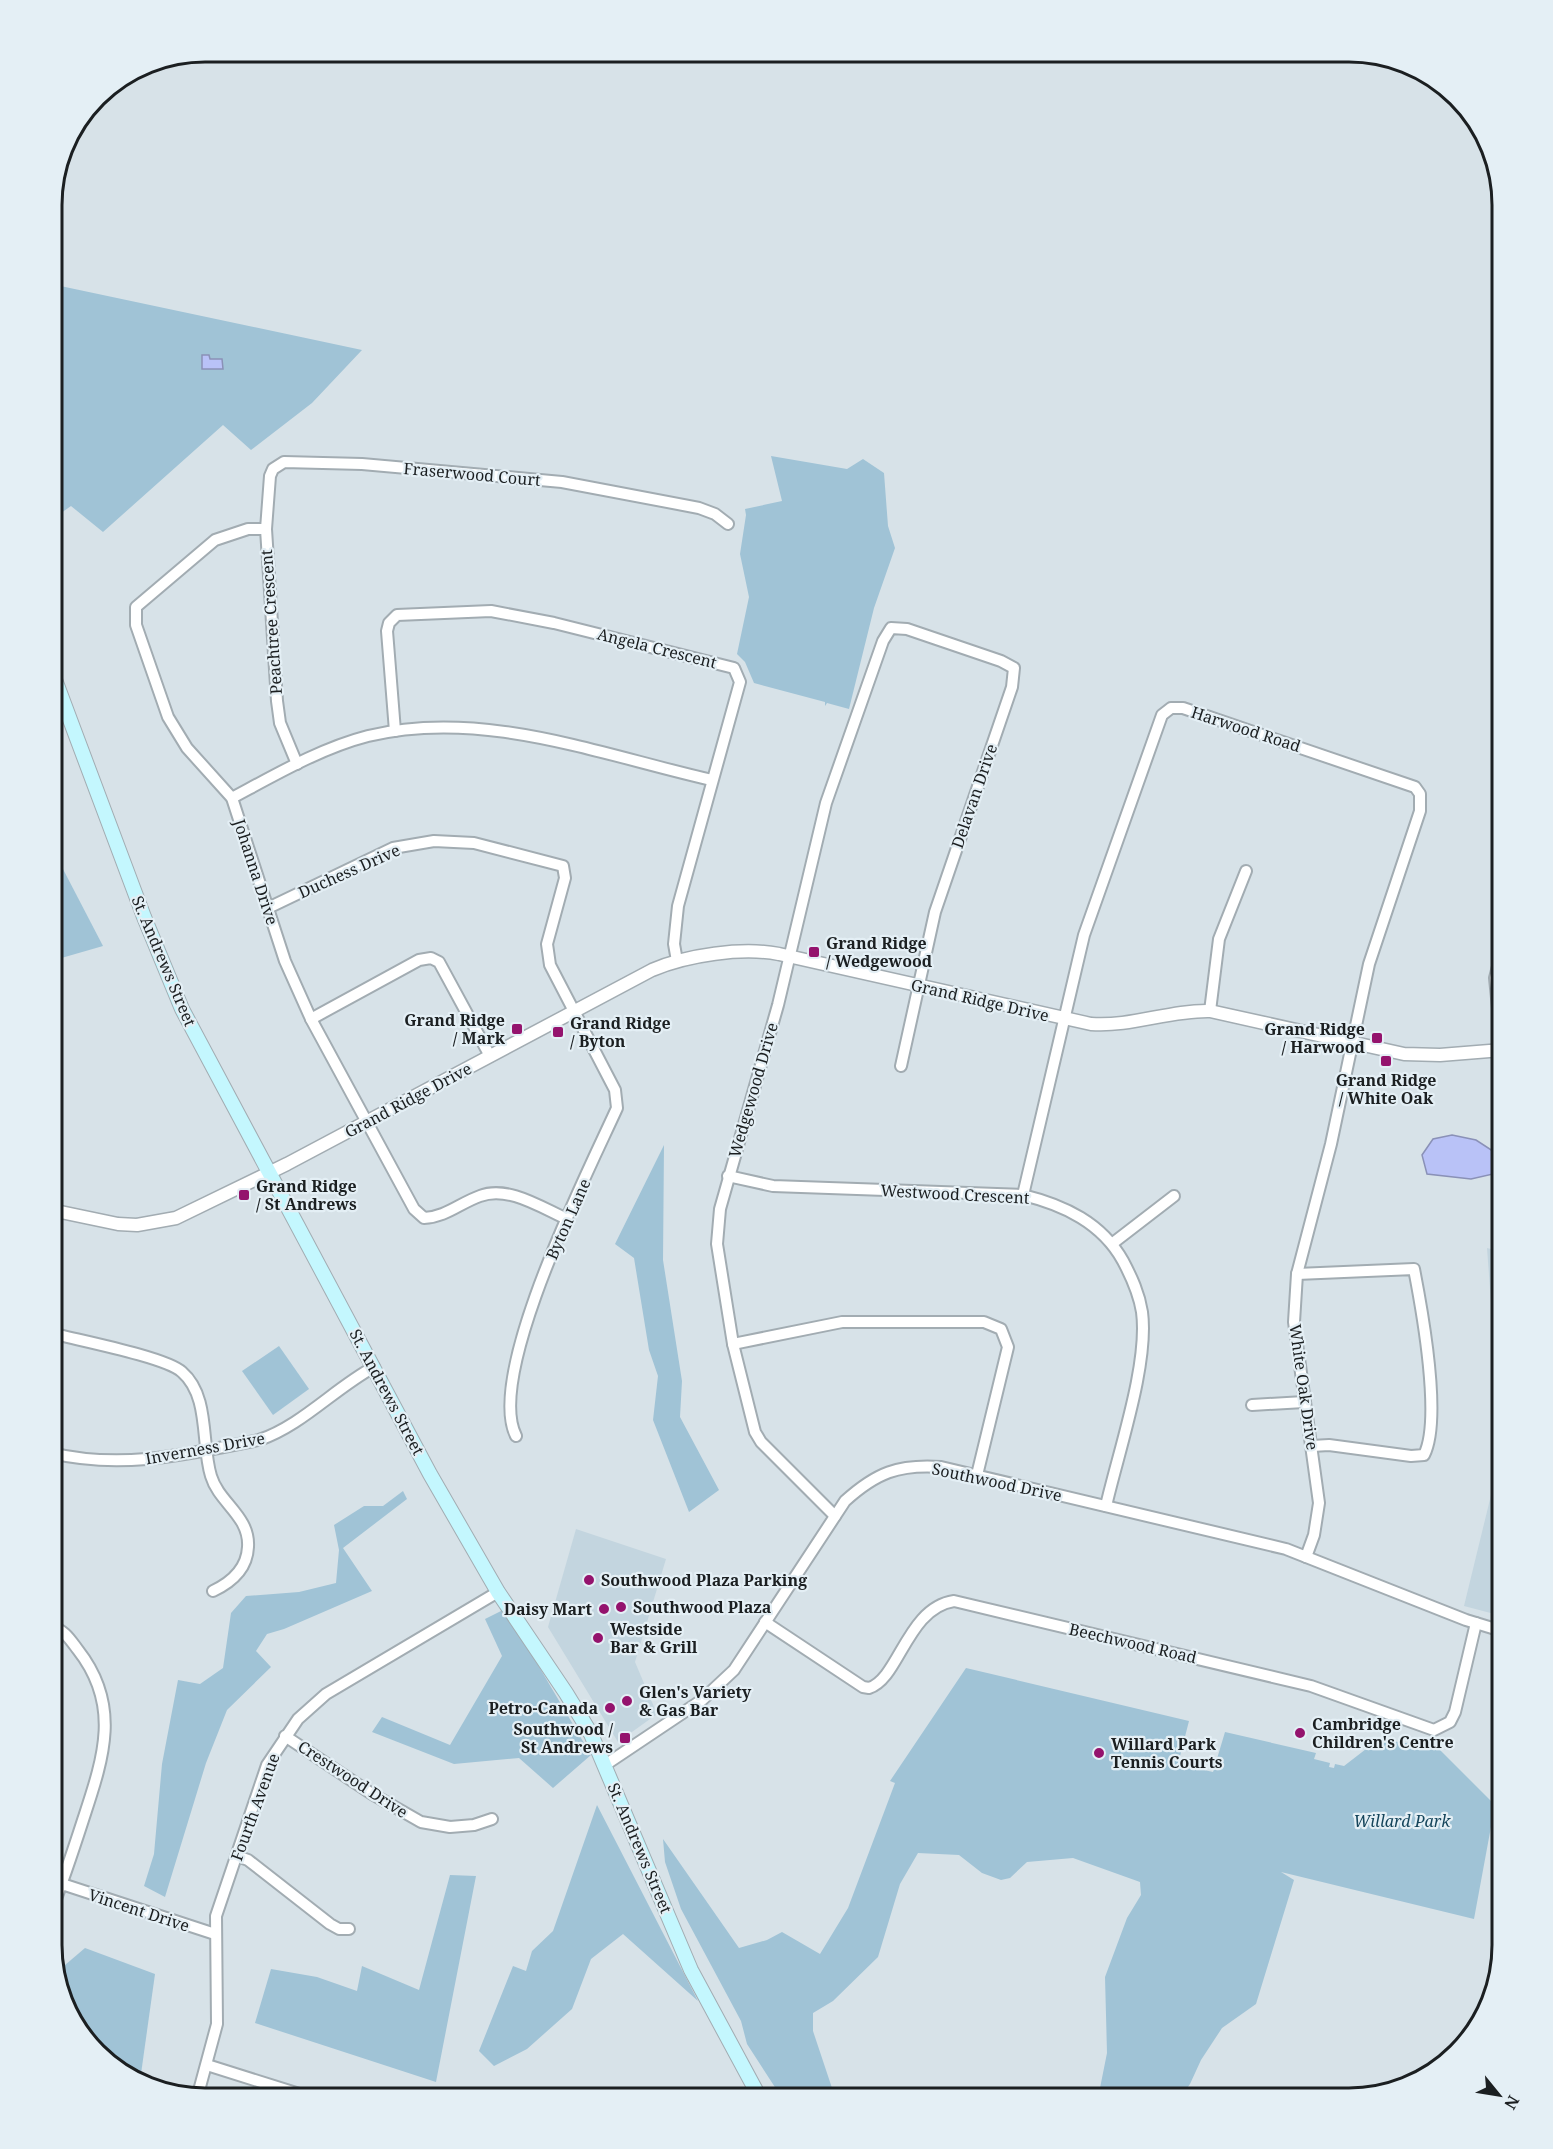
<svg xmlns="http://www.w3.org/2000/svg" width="1553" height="2149" font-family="'Noto Serif',serif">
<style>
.built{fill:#c3d5df}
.green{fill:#a0c3d6}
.water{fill:#b9c2f7;stroke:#8a91b7;stroke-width:1.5}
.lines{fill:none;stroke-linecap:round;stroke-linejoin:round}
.minor-casing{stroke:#a2acb2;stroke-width:14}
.tertiary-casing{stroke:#a2acb2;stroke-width:15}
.secondary-casing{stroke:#a2acb2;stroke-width:16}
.minor{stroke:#fff;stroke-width:10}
.tertiary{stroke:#fff;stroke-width:12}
.secondary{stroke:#c4f7fe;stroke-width:14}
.poi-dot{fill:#94136d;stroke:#e4eff5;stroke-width:2}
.labels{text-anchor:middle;stroke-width:4.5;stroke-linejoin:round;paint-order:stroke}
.street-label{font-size:16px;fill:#1b1f21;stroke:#e4eff5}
.poi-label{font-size:16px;font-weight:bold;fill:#1b1f21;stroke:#e4eff5;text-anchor:start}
.park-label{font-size:16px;font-style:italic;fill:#15455b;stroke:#e4eff5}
.rim{fill:none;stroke:#1b1f21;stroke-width:3}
</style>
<rect width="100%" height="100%" fill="#d7e2e8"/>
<g class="built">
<path d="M1487,1248L1502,1252V1616L1464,1606L1502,1450Z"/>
<path d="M576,1529L666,1559L635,1662L657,1714L618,1742L548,1627Z"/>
</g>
<g class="green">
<path d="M51,284L362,350L312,403L251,450L223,425L103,532L71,506L51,520Z"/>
<path d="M771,456L847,469L863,459L884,473L888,526L895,548L874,608L849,709L827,703L825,706V702L754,683L745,662L737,654L749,597L740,554L746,515L745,509L782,501Z"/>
<path d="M51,846L103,946L51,961Z"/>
<path d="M664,1145L663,1260L682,1381L680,1417L719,1490L689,1512L653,1420L658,1376L649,1350L634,1258L615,1244Z"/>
<path d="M279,1346L309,1389L273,1415L242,1371Z"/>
<path d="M403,1491L407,1499L343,1548L372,1591L284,1629L267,1634L256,1651L271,1667L227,1710L206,1763L165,1897L144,1886L154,1854L162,1764L178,1680L200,1684L223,1668L231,1613L246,1596L299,1592L336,1583L339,1550L334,1525L364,1506H383Z"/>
<path d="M505,1609L591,1755L553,1788L519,1758L454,1764L372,1732L382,1717L450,1745L502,1656L485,1619Z"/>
<path d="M966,1668L1189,1721L1178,1764L1213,1772L1225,1732L1316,1753L1314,1759L1330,1763L1329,1767L1334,1768L1335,1764L1344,1766L1379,1739L1438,1748L1495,1805L1474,1919L1281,1872L1294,1880L1256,2004L1222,2028L1201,2060L1190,2084L1180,2098H1098L1107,2053L1105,1977L1127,1918L1141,1895L1140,1882L1073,1858L1027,1862L1010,1878L1001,1880L982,1873L959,1855L918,1853L900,1884L878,1957L833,2001L813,2013V2031L833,2091L826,2098H782L747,2044L741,2021L681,1909L665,1862L663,1839L739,1948L767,1940L782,1932L820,1954L848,1908L895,1783L890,1781Z"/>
<path d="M597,1805L698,2001L623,1934L591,1959L572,2009L527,2049L494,2066L479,2051L513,1966L526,1971L532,1951L553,1931Z"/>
<path d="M450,1875L476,1876L436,2082L255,2023L271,1969L317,1977L357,1991L362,1966L419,1990Z"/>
<path d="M85,1948L155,1974L140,2081L127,2077L72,2022L58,1971Z"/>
</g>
<g class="water">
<path d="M202,355H209L210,359H222L223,369H202Z"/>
<path d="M1452,1135L1476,1140L1502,1157V1172L1471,1179L1427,1174L1422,1155L1433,1139Z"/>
</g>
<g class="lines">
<defs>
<g id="minor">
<path d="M266,529H248L215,540L136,607V625L168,717L187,748L232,798L285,961L311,1019L414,1209L424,1218C446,1217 460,1203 480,1196C508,1185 542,1208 567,1219"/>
<path d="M395,731L387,631L389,623L397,615L491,611L554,623L734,668L740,682L678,906L674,944L677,961"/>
<path d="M297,764L280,723L277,701L266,529L270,476L273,469L284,462L362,464L562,482L699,508L715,514L728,524"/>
<path d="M232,798C275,775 321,748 368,736C483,708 601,755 712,780"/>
<path d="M268,908L393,848L434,841L474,843L563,866L565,878L547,944L550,965L615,1090L617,1108C588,1172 485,1375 516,1436"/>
<path d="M1210,1011L1219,939L1246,871"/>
<path d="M311,1019L419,960L431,958L439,962L490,1056"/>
<path d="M1502,1048L1495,978L1502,951"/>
<path d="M728,1176L773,1186L1023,1195C1064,1205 1102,1223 1123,1261C1132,1278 1139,1293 1142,1312C1149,1364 1118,1453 1106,1506"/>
<path d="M1023,1195L1084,935L1162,715L1171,708H1183L1415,787L1420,794V811L1369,964L1331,1144L1297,1274L1294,1322L1319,1503L1314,1535L1306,1557"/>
<path d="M1113,1243L1174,1196"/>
<path d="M1297,1274L1414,1269C1422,1310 1442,1420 1424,1455L1411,1456L1329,1445L1312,1446"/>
<path d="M51,1333C77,1340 166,1357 182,1372C210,1396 201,1444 211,1476C219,1503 250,1516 248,1547C247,1569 232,1582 213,1591"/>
<path d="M733,1344L842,1322H984L1001,1329L1008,1347L977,1475"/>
<path d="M1252,1405L1304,1402"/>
<path d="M51,1453C123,1470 188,1454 259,1440C301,1426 335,1388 374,1367"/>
<path d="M835,1516L761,1442L755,1432L733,1344L717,1244L720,1209L778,1005L826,803L883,641L891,628L907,629L1001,661L1014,668L1012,687L935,912L901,1066"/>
<path d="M765,1622L863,1687L869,1688C899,1679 907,1608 954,1601L1311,1686L1434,1730L1450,1722L1455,1712L1476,1623"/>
<path d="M285,1736L372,1794L421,1822L450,1827L474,1825L492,1819"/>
<path d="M605,1765L702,1700L734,1670L845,1501C876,1473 898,1464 941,1467L1286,1549L1466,1620L1502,1631"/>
<path d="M237,1856L248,1860L330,1924L339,1929H349"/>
<path d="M62,1884L215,1934"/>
<path d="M51,1912C63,1881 73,1851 83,1820C103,1759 122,1706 78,1650C71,1641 64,1628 51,1628"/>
<path d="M207,2065L312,2098"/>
<path d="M197,2098L217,2024L216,1916L267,1765L298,1719L326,1694L498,1592"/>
</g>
<path id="tertiary" d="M51,1210L118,1224L137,1225L176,1218L287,1164L652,970C687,955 742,947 779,954L1091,1024C1132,1027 1169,1010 1210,1011L1404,1054L1440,1055L1502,1050"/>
<path id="secondary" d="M51,669L144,917L182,1009L430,1474L498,1592L566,1693L591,1734L691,1970L760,2098"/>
</defs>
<use href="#minor" class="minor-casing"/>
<use href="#tertiary" class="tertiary-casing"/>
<use href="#secondary" class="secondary-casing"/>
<use href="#minor" class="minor"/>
<use href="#tertiary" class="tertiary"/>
<use href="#secondary" class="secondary"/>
</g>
<g class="poi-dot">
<rect x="808" y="946" width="12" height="12" rx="3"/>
<rect x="511" y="1023" width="12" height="12" rx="3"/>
<rect x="552" y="1026" width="12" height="12" rx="3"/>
<rect x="1371" y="1032" width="12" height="12" rx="3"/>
<rect x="1380" y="1055" width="12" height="12" rx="3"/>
<rect x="238" y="1189" width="12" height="12" rx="3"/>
<circle cx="589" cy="1580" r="6"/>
<circle cx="621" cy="1607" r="6"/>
<circle cx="604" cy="1609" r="6"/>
<circle cx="598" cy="1638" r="6"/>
<circle cx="627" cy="1701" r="6"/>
<circle cx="610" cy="1708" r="6"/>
<circle cx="1300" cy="1733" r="6"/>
<rect x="619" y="1732" width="12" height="12" rx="3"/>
<circle cx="1099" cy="1753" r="6"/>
</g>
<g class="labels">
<g class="street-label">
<text transform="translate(472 474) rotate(5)" y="6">Fraserwood Court</text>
<text transform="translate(271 622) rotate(-94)" y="6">Peachtree Crescent</text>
<text transform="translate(657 648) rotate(14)" y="6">Angela Crescent</text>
<text transform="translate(1246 729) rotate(18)" y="6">Harwood Road</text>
<text transform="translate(974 796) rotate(-71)" y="6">Delavan Drive</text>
<text transform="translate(349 871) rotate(-24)" y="6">Duchess Drive</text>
<text transform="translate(256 872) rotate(72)" y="6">Johanna Drive</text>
<text transform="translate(164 961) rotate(67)" y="6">St. Andrews Street</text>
<text transform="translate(980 1000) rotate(13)" y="6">Grand Ridge Drive</text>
<text transform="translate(753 1090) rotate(-74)" y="6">Wedgewood Drive</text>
<text transform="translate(408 1100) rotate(-28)" y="6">Grand Ridge Drive</text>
<text transform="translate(955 1194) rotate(3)" y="6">Westwood Crescent</text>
<text transform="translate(568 1219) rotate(-66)" y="6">Byton Lane</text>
<text transform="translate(1304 1387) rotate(82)" y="6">White Oak Drive</text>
<text transform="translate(387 1392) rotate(62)" y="6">St. Andrews Street</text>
<text transform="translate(205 1448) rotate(-10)" y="6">Inverness Drive</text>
<text transform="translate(997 1482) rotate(12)" y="6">Southwood Drive</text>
<text transform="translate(1133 1643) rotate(13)" y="6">Beechwood Road</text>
<text transform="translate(353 1779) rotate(33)" y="6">Crestwood Drive</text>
<text transform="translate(255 1807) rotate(-70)" y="6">Fourth Avenue</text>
<text transform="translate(640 1848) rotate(67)" y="6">St. Andrews Street</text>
<text transform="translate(139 1910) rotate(18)" y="6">Vincent Drive</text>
</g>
<g class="poi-label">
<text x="826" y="949">Grand Ridge<tspan x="826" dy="18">/ Wedgewood</tspan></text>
<text x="505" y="1026" text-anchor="end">Grand Ridge<tspan x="505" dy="18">/ Mark</tspan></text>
<text x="570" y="1029">Grand Ridge<tspan x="570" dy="18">/ Byton</tspan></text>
<text x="1365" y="1035" text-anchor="end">Grand Ridge<tspan x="1365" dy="18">/ Harwood</tspan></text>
<text x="1386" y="1086" text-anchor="middle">Grand Ridge<tspan x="1386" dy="18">/ White Oak</tspan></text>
<text x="256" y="1192">Grand Ridge<tspan x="256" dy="18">/ St Andrews</tspan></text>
<text x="601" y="1586">Southwood Plaza Parking</text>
<text x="633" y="1613">Southwood Plaza</text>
<text x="592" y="1615" text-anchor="end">Daisy Mart</text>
<text x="610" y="1635">Westside<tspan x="610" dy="18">Bar &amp; Grill</tspan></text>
<text x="639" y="1698">Glen's Variety<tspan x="639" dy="18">&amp; Gas Bar</tspan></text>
<text x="598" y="1714" text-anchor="end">Petro-Canada</text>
<text x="1312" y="1730">Cambridge<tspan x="1312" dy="18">Children's Centre</tspan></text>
<text x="613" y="1735" text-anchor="end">Southwood /<tspan x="613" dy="18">St Andrews</tspan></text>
<text x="1111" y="1750">Willard Park<tspan x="1111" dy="18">Tennis Courts</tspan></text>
</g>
<g class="park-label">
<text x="1402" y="1827">Willard Park</text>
</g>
</g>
<path d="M0 0H1553V2149H0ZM205 62H1349A143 143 0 0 1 1492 205V1945A143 143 0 0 1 1349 2088H205A143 143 0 0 1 62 1945V205A143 143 0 0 1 205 62Z" fill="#e4eff5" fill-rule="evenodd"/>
<path class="rim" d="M205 62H1349A143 143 0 0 1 1492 205V1945A143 143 0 0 1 1349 2088H205A143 143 0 0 1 62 1945V205A143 143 0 0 1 205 62Z"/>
<g transform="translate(1499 2095) rotate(120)" stroke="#e4eff5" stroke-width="4.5" paint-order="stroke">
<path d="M0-4.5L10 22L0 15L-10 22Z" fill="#1b1f21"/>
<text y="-9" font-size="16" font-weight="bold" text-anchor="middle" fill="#1b1f21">N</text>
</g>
</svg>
